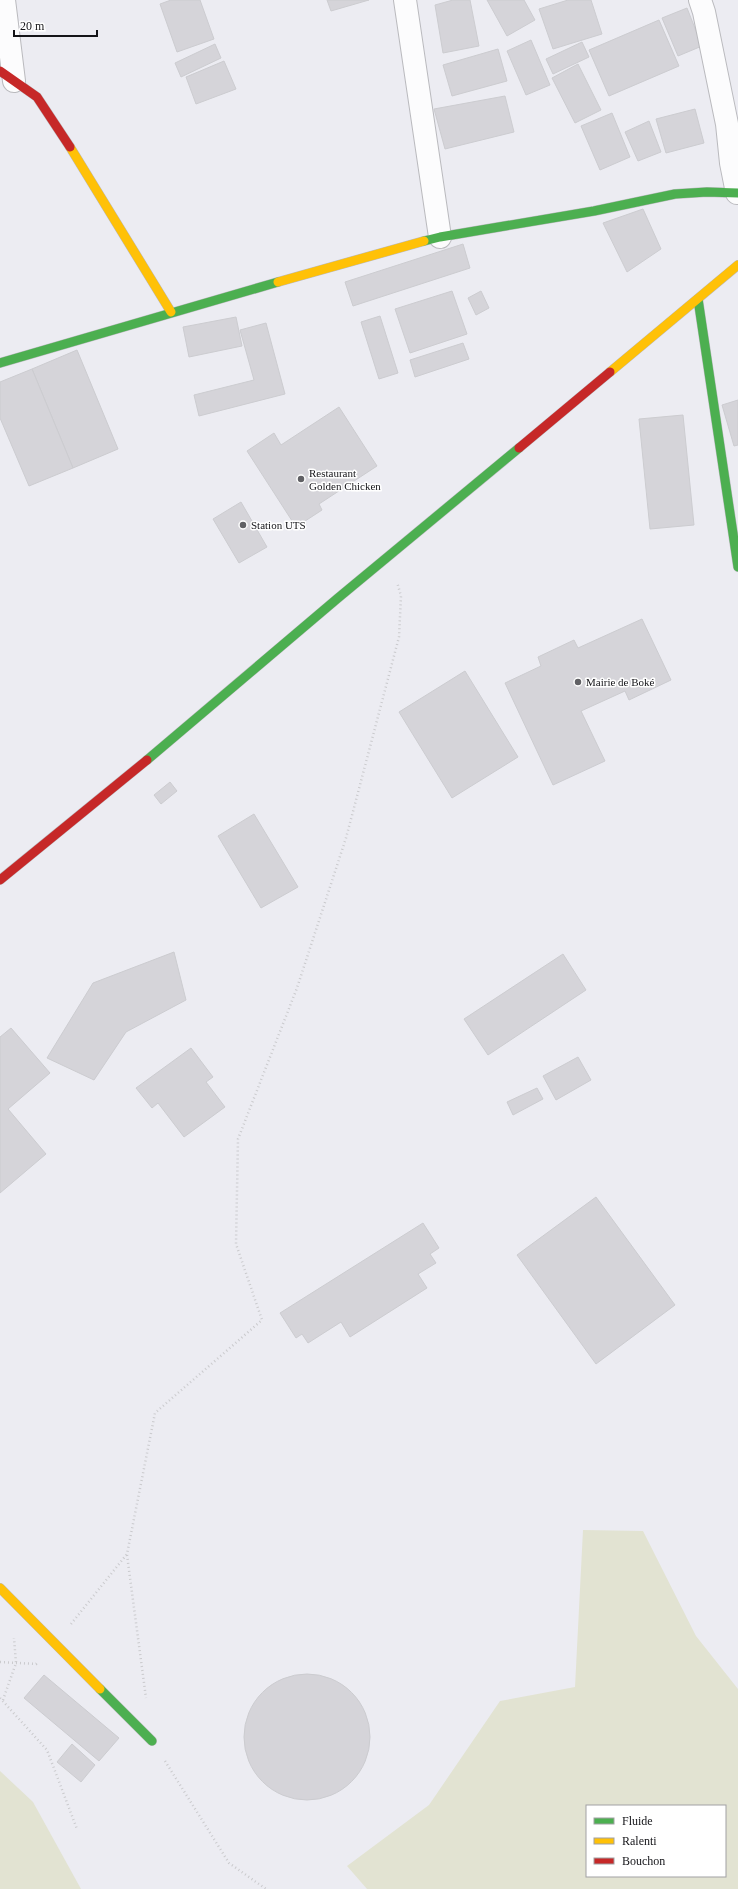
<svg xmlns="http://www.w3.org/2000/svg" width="738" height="1889" font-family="Georgia,serif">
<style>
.green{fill:#e2e3d2;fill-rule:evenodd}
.building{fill:#d5d4d9;stroke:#ccccd0}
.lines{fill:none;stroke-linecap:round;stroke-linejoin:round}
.street-casing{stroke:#bababe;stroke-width:24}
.fast-casing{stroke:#bababe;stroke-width:10}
.slow-casing{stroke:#bababe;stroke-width:10}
.jam-casing{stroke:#bababe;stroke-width:10}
.path{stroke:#cacacd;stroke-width:2.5;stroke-dasharray:1 3;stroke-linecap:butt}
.street{stroke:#fcfcfd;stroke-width:22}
.fast{stroke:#4caf50;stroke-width:9}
.slow{stroke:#ffc107;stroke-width:9}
.jam{stroke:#c62828;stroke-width:9}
.poi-dot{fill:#606064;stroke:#fff;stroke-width:1.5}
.labels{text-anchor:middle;stroke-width:3;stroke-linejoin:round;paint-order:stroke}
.poi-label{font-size:11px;fill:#141418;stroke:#fff;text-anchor:start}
</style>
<rect width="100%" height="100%" fill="#ececf2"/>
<g class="green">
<path d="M583,1530L643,1531L696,1636L738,1689V1889H367L347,1866L429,1805L500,1701L575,1687ZM587,1806H725V1876H587Z"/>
<path d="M0,1771L33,1802L81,1889H0Z"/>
</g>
<g class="building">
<path d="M171,0H200L214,39L177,52L160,4Z"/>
<path d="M327,0H369L331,11Z"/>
<path d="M453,0H470L479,46L443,53L435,5Z"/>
<path d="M487,0H524L535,20L507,36Z"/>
<path d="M568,0H591L602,34L553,49L539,9Z"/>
<path d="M687,8L702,46L678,56L662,18Z"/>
<path d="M659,20L679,66L609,96L589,50Z"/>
<path d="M531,40L550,85L526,95L507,51Z"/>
<path d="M582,42L589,57L553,74L546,59Z"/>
<path d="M215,44L221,58L181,77L175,63Z"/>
<path d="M498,49L507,81L452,96L443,65Z"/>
<path d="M224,61L236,89L196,104L186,77Z"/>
<path d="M578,64L601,110L575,123L552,78Z"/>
<path d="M505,96L514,132L445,149L434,109Z"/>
<path d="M695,109L704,143L666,153L656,119Z"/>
<path d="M612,113L630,157L600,170L581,126Z"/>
<path d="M649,121L661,152L638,161L625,132Z"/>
<path d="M643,209L661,249L627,272L603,223Z"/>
<path d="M463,244L470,268L353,306L345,282Z"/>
<path d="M452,291L467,334L410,353L395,309Z"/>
<path d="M481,291L489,308L476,315L468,298Z"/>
<path d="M380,316L398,373L379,379L361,322Z"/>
<path d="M236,317L242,346L189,357L183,327Z"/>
<path d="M266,323L285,394L199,416L194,395L254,380L240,330Z"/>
<path d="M463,343L469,359L415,377L410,360Z"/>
<path d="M77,350L118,449L73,468L32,369Z"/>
<path d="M32,369L73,468L29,486L0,418V382Z"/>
<path d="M738,400V445L734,446L722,405Z"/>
<path d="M339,407L377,466L319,504L322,510L296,527L247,451L274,433L281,445Z"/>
<path d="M683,415L694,525L650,529L639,419Z"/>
<path d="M241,502L267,547L239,563L213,519Z"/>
<path d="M642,619L671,680L629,700L625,691L581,711L605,761L553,785L505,683L541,666L538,657L574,640L578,648Z"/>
<path d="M465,671L518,757L452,798L399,712Z"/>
<path d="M170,782L177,791L161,804L154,795Z"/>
<path d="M254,814L298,887L261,908L218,836Z"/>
<path d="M174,952L186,1000L126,1032L94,1080L47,1058L93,983Z"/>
<path d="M563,954L586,990L488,1055L464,1019Z"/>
<path d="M11,1028L50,1073L8,1109L46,1154L0,1193V1037Z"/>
<path d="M191,1048L213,1077L206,1082L225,1107L184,1137L158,1103L152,1108L136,1088Z"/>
<path d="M578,1057L591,1080L556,1100L543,1076Z"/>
<path d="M537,1088L543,1099L513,1115L507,1102Z"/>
<path d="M596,1197L675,1305L596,1364L517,1255Z"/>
<path d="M423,1223L439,1248L430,1254L436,1263L418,1274L427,1288L350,1337L341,1322L308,1343L302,1334L296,1338L280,1313Z"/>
<circle cx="307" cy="1737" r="63"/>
<path d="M44,1675L119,1738L99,1761L24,1698Z"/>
<path d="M72,1744L95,1765L81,1782L57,1762Z"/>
</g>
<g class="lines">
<defs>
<g id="street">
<path d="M4,0L14,81"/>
<path d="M405,0L440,237"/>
<path d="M700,0L704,12L727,124L731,163L737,193"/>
</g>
<g id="fast">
<path d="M424,241L440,237L594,211L675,194L707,192L738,193"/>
<path d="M698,299L738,567"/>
<path d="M0,363L278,282"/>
<path d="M147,760L338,598L519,448"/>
<path d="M100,1689L152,1741"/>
</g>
<g id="slow">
<path d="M70,147L171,312"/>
<path d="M278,282L424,241"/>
<path d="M610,372L738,265"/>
<path d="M0,1588L100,1689"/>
</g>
<g id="jam">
<path d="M0,71L37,97L70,147"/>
<path d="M519,448L610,372"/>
<path d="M0,880L147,760"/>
</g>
</defs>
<use href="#street" class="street-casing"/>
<use href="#fast" class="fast-casing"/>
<use href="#slow" class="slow-casing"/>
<use href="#jam" class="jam-casing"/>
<g class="path">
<path d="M127,1555L146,1698"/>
<path d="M71,1624L127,1554L155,1413L262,1320L236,1244L238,1139L297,988L346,838L399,637L401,596L397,582"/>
<path d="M0,1662L36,1664L38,1662"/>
<path d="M0,1698L47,1750L77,1829"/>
<path d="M3,1700L16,1663L14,1638"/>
<path d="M165,1761L229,1863L266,1889"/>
</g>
<use href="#street" class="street"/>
<use href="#fast" class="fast"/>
<use href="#slow" class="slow"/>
<use href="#jam" class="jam"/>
</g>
<g class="poi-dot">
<circle cx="301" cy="479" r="4"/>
<circle cx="243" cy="525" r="4"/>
<circle cx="578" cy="682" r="4"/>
</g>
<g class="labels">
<g class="poi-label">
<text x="309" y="477">Restaurant<tspan x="309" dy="13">Golden Chicken</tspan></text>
<text x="251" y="529">Station UTS</text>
<text x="586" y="686">Mairie de Boké</text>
</g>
</g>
<rect x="586" y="1805" width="140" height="72" fill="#ffffff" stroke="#a1a1a3"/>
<rect x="594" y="1818" width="20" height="6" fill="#4caf50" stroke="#a1a1a3"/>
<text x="622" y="1825" font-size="12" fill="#141418">Fluide</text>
<rect x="594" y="1838" width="20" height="6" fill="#ffc107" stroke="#a1a1a3"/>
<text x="622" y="1845" font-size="12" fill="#141418">Ralenti</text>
<rect x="594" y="1858" width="20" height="6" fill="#c62828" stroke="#a1a1a3"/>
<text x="622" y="1865" font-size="12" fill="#141418">Bouchon</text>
<path d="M14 30v6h83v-6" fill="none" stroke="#141418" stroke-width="2"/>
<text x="20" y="30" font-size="12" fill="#141418" stroke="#ffffff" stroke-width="3" paint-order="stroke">20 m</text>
</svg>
